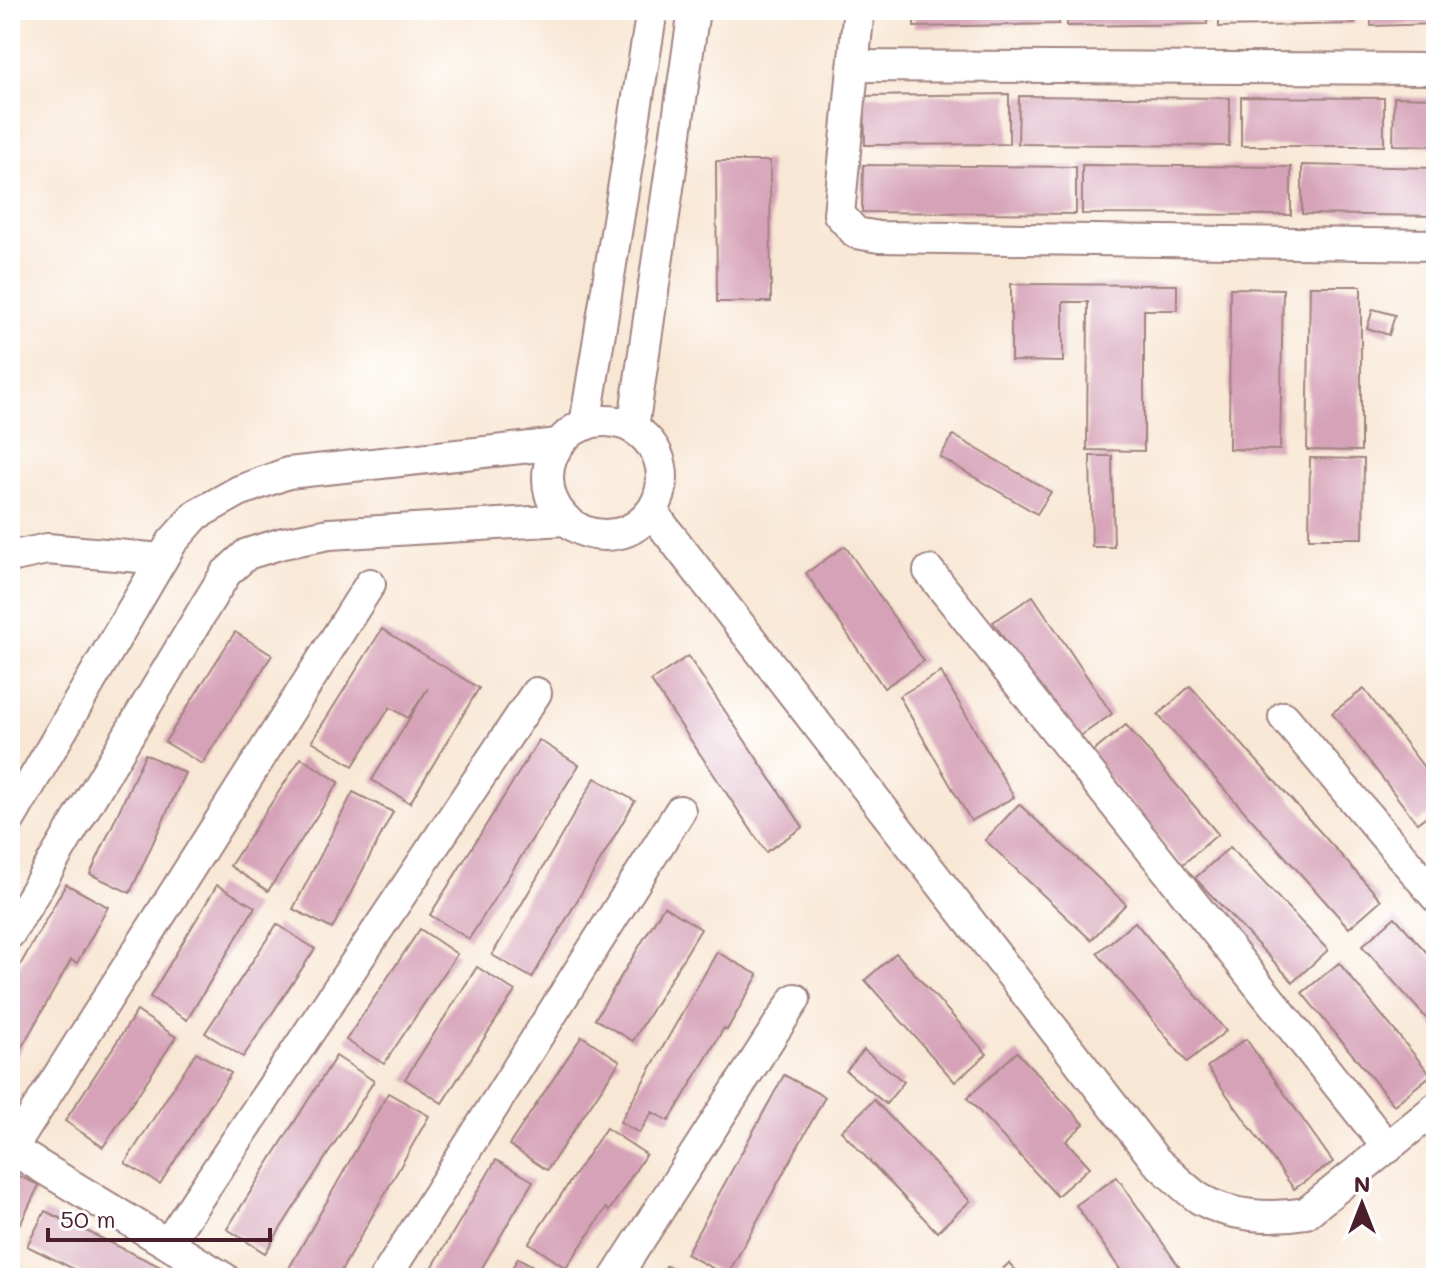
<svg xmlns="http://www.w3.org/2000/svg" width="1446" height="1288" font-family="Mali,sans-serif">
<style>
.building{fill:#d6a2b7}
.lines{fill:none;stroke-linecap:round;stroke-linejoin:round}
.minor-casing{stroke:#a18380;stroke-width:34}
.minor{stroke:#fff;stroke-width:30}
</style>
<rect width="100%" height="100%" fill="#fff"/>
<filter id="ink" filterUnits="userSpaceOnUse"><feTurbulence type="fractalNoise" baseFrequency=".0125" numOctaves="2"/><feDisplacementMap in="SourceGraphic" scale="16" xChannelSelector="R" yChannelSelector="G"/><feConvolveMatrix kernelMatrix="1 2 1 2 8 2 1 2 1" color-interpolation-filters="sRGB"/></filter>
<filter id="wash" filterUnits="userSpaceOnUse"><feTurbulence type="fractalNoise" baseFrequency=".006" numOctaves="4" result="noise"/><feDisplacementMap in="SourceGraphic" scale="32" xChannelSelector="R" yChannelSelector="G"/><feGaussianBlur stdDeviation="1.8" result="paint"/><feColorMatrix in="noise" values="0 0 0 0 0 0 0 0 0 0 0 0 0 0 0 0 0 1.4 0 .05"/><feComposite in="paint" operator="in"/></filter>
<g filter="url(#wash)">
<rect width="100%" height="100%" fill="#f8e7d4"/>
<g id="blocks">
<g class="building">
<path d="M914,10H1058L1059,24L914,27Z"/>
<path d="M1067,10H1207V24L1067,26Z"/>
<path d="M1219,10H1355V24L1219,27Z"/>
<path d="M1371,10H1436V24L1371,26Z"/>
<path d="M1009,94V144L865,145L864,96Z"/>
<path d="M1019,96L1230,98L1229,146L1018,144Z"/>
<path d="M1241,97L1384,98V146H1241Z"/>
<path d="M1394,97L1436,98V146L1393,145Z"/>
<path d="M716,161H770L771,302H717Z"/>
<path d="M863,165L1076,167V214L862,212Z"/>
<path d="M1082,165L1291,167V215L1082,214Z"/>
<path d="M1302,165L1436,168V216L1302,214Z"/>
<path d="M1011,284L1177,285V310H1144V451L1087,450L1088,302H1063V362L1011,361Z"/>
<path d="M1310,286H1361V451L1307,450Z"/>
<path d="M1230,288L1283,289L1280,450L1229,449Z"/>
<path d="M1373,309L1395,315L1389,335L1367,328Z"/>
<path d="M953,435L1051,492L1037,514L940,457Z"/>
<path d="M1090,456H1112L1114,547H1092Z"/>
<path d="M1310,458L1364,459L1363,538H1309Z"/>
<path d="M845,546L924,661L884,688L806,573Z"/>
<path d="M1033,596L1112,714L1073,741L993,622Z"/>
<path d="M382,629L479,688L410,803L372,780L428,688L408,718L390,707L353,766L312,741Z"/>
<path d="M235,632L272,655L202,764L165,742Z"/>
<path d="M688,656L803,827L766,852L651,681Z"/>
<path d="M941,672L1014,797L971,821L899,696Z"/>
<path d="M1190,686L1381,900L1349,928L1158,715Z"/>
<path d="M1364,689L1436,783V809L1417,823L1332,713Z"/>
<path d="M1126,725L1218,834L1182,865L1089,755Z"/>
<path d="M539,740L579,765L469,939L430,915Z"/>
<path d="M145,754L185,773L130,893L90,874Z"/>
<path d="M301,758L339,782L268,891L230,866Z"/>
<path d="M595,778L635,801L532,978L492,955Z"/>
<path d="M353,792L393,812L332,929L293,909Z"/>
<path d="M1019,804L1126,904L1091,940L985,840Z"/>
<path d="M1230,847L1328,950L1293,982L1195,878Z"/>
<path d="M66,884L108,907L77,963L71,960L10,1068V983Z"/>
<path d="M217,885L255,907L187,1020L150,997Z"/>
<path d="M664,906L701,929L633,1041L595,1019Z"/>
<path d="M1395,917L1436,963V1029L1362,946Z"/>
<path d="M1135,922L1226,1031L1187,1062L1097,953Z"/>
<path d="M277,924L315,949L243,1057L205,1033Z"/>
<path d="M420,929L457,954L384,1064L346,1040Z"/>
<path d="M717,952L758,975L727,1030L724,1028L669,1121L652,1112L639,1133L620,1122Z"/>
<path d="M896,953L987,1054L955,1082L865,980Z"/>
<path d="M1339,963L1431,1075L1394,1105L1302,993Z"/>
<path d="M477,967L515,991L442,1103L405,1079Z"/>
<path d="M137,1011L176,1037L103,1147L65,1121Z"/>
<path d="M582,1036L620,1061L547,1170L509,1145Z"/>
<path d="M1246,1039L1333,1162L1294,1189L1207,1067Z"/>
<path d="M864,1050L904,1082L886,1104L846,1071Z"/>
<path d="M196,1052L231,1073L160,1184L125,1163Z"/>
<path d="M1017,1052L1084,1124L1066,1141L1090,1167L1057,1196L967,1098Z"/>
<path d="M336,1056L374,1081L265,1253L227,1229Z"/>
<path d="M784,1075L825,1097L727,1276L686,1254Z"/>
<path d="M388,1093L429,1116L337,1278H303L288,1270Z"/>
<path d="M874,1100L970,1201L937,1232L841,1131Z"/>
<path d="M606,1128L646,1154L609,1211L606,1208L566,1268L529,1243Z"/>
<path d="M496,1160L533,1181L476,1278H426Z"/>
<path d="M10,1172L39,1185L21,1223L10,1218Z"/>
<path d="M1117,1177L1187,1278H1126L1076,1205Z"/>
<path d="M45,1211L167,1270L163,1278H92L27,1246Z"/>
<path d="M518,1258L555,1278H506Z"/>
<path d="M1009,1263L1023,1278H993Z"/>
<path d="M666,1266L692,1278H660Z"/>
</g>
</g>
</g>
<g filter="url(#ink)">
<use href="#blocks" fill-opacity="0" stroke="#a18380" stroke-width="2"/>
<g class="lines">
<defs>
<g id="minor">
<path d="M861,10L858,17L839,214L856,233L879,237L1436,245"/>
<path d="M854,66L1436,69"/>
<circle cx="605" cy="478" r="57"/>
<path d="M585,425L652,10"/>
<path d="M633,428L694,10"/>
<path d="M652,512L1156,1161C1170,1173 1185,1189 1200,1199C1231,1217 1272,1219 1306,1213L1436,1108"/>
<path d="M10,557L47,549L162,559"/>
<path d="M929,571L1388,1148"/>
<path d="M1284,717L1436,897"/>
<path d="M10,819L172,542L196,515L239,491L288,473L559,444"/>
<path d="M10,933L208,602L226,573L247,554L283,543L329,534L565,520"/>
<path d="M10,1148L224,1278"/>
<path d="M12,1149L370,584"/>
<path d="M168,1243L536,693"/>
<path d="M385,1278L680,811"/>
<path d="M615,1278L795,999"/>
</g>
</defs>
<use href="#minor" class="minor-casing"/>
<use href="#minor" class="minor"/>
</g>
</g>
<rect width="1446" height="1288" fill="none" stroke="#fff" stroke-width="40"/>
<g transform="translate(1362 1204)" stroke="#ffffff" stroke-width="6" paint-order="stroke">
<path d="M0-6L14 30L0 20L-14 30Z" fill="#4a1f2b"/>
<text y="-12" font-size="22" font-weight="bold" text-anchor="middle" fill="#4a1f2b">N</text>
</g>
<path d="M48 1228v12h222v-12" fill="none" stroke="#4a1f2b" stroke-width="4"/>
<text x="60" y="1228" font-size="24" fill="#4a1f2b" stroke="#ffffff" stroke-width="6" paint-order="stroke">50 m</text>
</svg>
